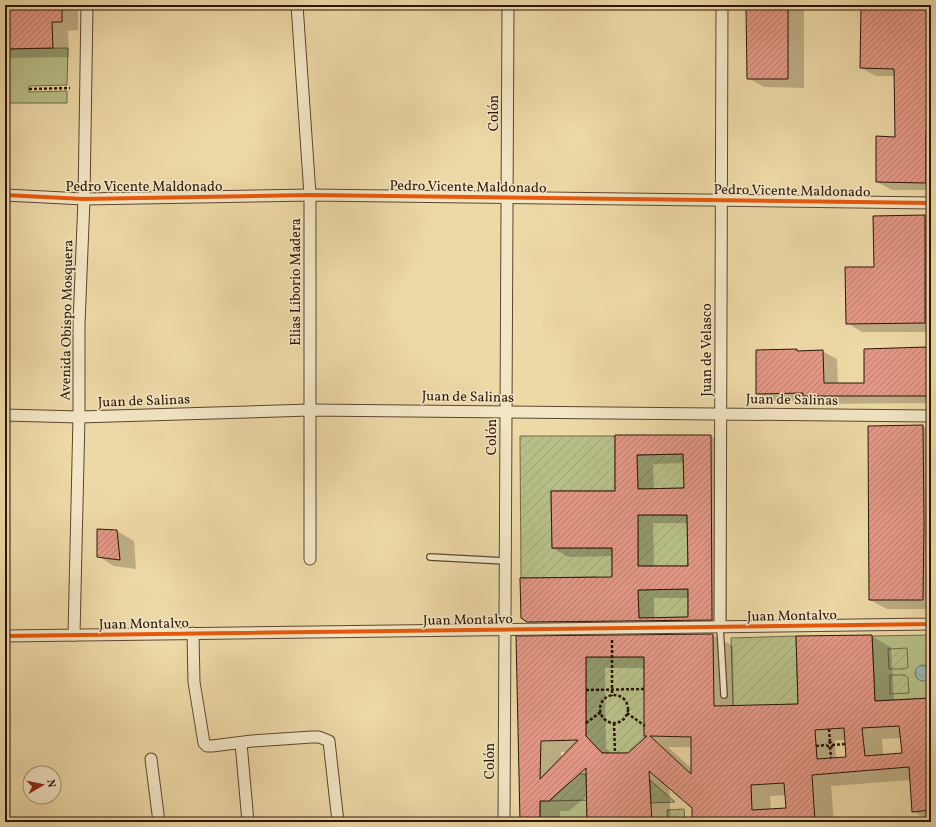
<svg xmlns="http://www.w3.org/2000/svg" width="936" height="827" font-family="Vollkorn,serif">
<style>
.green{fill:#b7bf88;stroke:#726a48}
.garden{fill:url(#garden-furrows);stroke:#726a48}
.water{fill:url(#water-waves);stroke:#6f776d}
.shadow{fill:#0003;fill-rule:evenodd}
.building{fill:url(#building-hatch);stroke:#2c1508;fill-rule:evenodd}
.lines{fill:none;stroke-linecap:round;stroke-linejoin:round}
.lane-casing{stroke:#5c4630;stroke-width:8}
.street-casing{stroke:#5c4630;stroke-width:13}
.path{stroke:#2c1508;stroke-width:2.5;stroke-dasharray:3 2;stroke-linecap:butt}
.lane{stroke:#f3e6c5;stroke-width:5.5}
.street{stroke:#f3e6c5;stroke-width:11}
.cycleway-casing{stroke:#f3e6c5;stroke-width:6}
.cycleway{stroke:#e8590c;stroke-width:4}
.labels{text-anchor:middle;stroke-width:3;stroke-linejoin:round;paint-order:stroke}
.street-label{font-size:14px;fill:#2c1508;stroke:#f3e6c5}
</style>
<defs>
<pattern id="garden-furrows" width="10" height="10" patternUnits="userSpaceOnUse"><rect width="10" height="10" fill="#b7bf88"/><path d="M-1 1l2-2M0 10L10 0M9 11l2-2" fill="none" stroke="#9ea374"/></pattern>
<pattern id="water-waves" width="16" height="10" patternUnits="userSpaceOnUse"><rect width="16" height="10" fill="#9bb9b0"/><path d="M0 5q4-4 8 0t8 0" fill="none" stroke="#869e96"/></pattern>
<pattern id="building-hatch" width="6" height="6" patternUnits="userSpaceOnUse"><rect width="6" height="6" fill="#e29987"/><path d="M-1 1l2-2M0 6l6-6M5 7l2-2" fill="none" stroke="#b77c6c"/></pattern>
</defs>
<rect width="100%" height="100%" fill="#edd9a6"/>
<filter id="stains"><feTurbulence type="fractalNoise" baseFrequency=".005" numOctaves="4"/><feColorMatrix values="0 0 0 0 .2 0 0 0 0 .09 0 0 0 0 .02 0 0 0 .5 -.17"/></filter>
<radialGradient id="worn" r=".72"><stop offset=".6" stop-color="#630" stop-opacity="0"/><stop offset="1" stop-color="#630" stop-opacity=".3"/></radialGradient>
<g class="green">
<path d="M68,48L67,85L29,86V92L67,91V103H5V49Z"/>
<path d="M931,635V698L875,701L872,636Z"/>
<path d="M587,800V822H540V801Z"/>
</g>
<g class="garden">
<path d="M520,436H615V491H551L552,548H612V596L597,577L521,578Z"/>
<path d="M683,454L684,488L638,489L637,455Z"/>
<path d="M638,515H687L688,566H638Z"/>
<path d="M688,589V617L639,618L638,590Z"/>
<path d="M796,636L798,704L733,706L731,638Z"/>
<path d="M907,648L908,667L905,669H889L888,649Z"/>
<path d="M586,657H644L645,738L628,753H602L586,736Z"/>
<path d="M890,675H905L908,678L909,693L890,694Z"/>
<path d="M579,774H586L587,800L549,801Z"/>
<path d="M650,780L675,802L651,803Z"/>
<path d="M684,809L685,822H668L667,810Z"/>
</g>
<circle class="water" cx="923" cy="673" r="8"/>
<g class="shadow">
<path d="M5,5H78V30L68,31L69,57L5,58Z"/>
<path d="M747,5H804V88L764,87L748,78Z"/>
<path d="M862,5H931V190H892L877,182L896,138L895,76H876L861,68Z"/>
<path d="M925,216L931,220V332H862L847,323L875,268Z"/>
<path d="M926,348L931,350V403L819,404L814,401H771L757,393L797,350L799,352L822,351L837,359L838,384H865Z"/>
<path d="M923,426L931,431V609H887L870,600Z"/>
<path d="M616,436H711L727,445V628L543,631L527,621L613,578V556L568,557L553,548L616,492ZM684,463L685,489L654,490L653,464ZM653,523H689V567H654ZM654,598H689V618H654Z"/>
<path d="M117,531L134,541L136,569L114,566L98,556Z"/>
<path d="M713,635L733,646L734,707L799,705L871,636L891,647L894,701L931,698V822L913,811L911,780L831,786L834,822H693L692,807L669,787L671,822H588V795L569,811H560V822H521L517,637ZM605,668H645L646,736L648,737L628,754H611L606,748ZM901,738L903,754L883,755L882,739ZM835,740H846L847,758L836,759ZM668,747H692V769ZM561,752H568L561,759ZM786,795L787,809L771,810L770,796Z"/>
</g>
<g class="building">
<path d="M5,5H62V22H52L53,48L5,49Z"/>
<path d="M746,5H788V79H747Z"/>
<path d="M861,5H929L928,133H926V183L876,182V136L895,137L894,69L860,68Z"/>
<path d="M925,215V323L846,324L845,267H874L873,216Z"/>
<path d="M927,347V396H803V393L756,394V350L797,349V351L823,350L824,383H864V349Z"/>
<path d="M923,425L924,523L923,600H869L868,426Z"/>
<path d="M615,435H711L712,620L527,622L521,618L520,578L612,577V548H552L551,491H615ZM683,454L684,488L638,489L637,455ZM638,515H687L688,566H638ZM688,589V617L639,618L638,590Z"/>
<path d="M97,529L117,530L120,560L97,557Z"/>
<path d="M713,634L714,706L798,704L796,636L872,635L875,701L931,698V810L912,812L909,767L812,775L815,822H692V808L649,771L652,822H587L586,768L549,801H540V822H520L516,636ZM586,657H644V736H647L628,753H602L586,736ZM899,726L902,753L865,756L862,728ZM844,728L846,757L817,759L815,730ZM650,736L691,737V774ZM578,740L540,779L541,741ZM784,783L786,808L752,810L751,785Z"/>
</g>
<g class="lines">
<defs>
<g id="lane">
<path d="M430,557L505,561"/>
<path d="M720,627L724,695"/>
</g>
<g id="street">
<path d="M297,5L310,195V559"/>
<path d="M5,195L84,199L310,195L931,203"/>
<path d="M5,415L79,417L310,410L931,416"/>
<path d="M720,627L722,5"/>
<path d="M193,633L194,682L204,743L207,746H212L252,741L312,737H319L329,741L338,822"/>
<path d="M74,635L79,417V324L84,199L87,5"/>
<path d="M5,636L931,624V621"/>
<path d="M241,743L248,822"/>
<path d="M151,759L159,822"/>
<path d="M504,822L508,5"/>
</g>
</defs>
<use href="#lane" class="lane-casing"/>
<use href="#street" class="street-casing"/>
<g class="path">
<path d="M29,89L70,88"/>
<path d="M612,640V696"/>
<path d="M586,690L645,689"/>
<circle cx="614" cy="709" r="14"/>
<path d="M627,713L645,726"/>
<path d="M586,723L601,712"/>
<path d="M614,723L615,753"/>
<path d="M829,729L830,742"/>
<circle cx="830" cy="745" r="2.5"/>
<path d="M832,745L845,744"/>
<path d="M816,746L827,745"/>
<path d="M830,747L831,758"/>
</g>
<use href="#lane" class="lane"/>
<use href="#street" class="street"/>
<defs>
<g id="cycleway">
<path d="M5,195L84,199L310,195L931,203"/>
<path d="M5,636L931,624V621"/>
</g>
</defs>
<use href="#cycleway" class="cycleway-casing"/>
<use href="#cycleway" class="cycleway"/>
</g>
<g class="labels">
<g class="street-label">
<text transform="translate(493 113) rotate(-90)" y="5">Colón</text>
<text x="144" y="191">Pedro Vicente Maldonado</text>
<text transform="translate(468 186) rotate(1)" y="5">Pedro Vicente Maldonado</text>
<text transform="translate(792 190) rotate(1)" y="5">Pedro Vicente Maldonado</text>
<text transform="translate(295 282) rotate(-90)" y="5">Elias Liborio Madera</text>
<text transform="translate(66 320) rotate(-89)" y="5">Avenida Obispo Mosquera</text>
<text transform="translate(706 350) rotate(-90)" y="5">Juan de Velasco</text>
<text transform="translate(468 396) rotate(1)" y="5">Juan de Salinas</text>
<text transform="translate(792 399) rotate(1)" y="5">Juan de Salinas</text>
<text transform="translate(144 400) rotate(-2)" y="5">Juan de Salinas</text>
<text transform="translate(491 437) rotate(-90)" y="5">Colón</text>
<text transform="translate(792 615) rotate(-1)" y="5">Juan Montalvo</text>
<text transform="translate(468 619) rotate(-1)" y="5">Juan Montalvo</text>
<text transform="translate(144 623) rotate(-1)" y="5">Juan Montalvo</text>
<text transform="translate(489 761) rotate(-90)" y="5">Colón</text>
</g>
</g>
<rect width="936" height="827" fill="none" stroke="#edd9a6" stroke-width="20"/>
<rect x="6" y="6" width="924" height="815" fill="none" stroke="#2c1508" stroke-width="2"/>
<rect x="10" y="10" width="916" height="807" fill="none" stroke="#2c1508"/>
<g transform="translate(42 785) rotate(81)"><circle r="19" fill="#f3e6c5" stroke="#a39279"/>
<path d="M0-3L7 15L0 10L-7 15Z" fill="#8f2418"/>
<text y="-6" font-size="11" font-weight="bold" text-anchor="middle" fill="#2c1508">N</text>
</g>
<rect width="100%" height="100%" filter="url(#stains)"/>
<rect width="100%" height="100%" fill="url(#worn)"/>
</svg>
